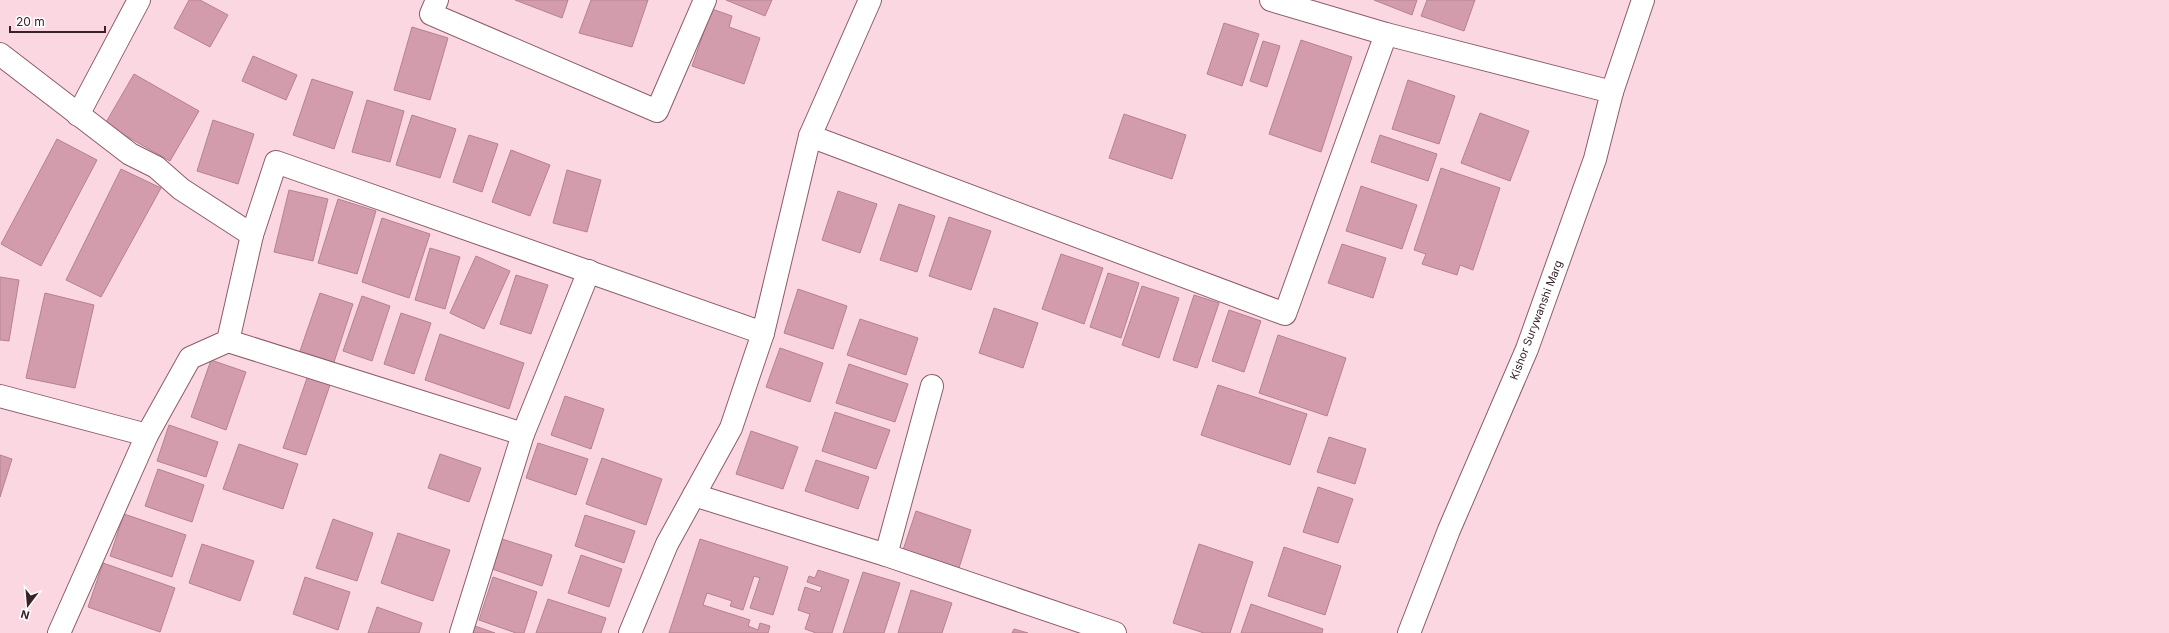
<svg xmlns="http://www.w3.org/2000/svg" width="2169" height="633" font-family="Inter,sans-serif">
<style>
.building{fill:#d29cac;stroke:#b68191}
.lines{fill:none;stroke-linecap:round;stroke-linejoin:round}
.minor-casing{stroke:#8d5b6b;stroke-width:24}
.tertiary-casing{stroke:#8d5b6b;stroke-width:24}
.minor{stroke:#fff;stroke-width:22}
.tertiary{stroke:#fff;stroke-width:22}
.labels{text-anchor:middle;stroke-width:4;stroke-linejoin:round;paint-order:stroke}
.street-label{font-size:11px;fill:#372229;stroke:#fff}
</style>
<rect width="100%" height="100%" fill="#fbd8e1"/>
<g class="building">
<path d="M189,0H200L228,15L210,47L174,28Z"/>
<path d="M515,0H568L562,18Z"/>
<path d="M591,0H648L632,47L579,33Z"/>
<path d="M726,0H772L765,16Z"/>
<path d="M1374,0H1417L1412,15Z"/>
<path d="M1427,0H1475L1464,31L1421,16Z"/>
<path d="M712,9L732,16L729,27L760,38L744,84L692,66Z"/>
<path d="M1224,23L1259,34L1242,86L1207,74Z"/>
<path d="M412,27L448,38L430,100L394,90Z"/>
<path d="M1301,40L1352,57L1321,152L1269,134Z"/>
<path d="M1263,41L1280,46L1267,87L1250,81Z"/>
<path d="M253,56L297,75L286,100L242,81Z"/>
<path d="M134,74L199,111L170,161L105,124Z"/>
<path d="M312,79L353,92L334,149L293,135Z"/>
<path d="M1408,80L1455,96L1439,144L1392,129Z"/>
<path d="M367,100L404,111L390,162L352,152Z"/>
<path d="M1480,113L1529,131L1510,181L1461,163Z"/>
<path d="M1124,114L1186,135L1172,179L1109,158Z"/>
<path d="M412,115L456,129L440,178L396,165Z"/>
<path d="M213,120L254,134L238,184L197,171Z"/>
<path d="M469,135L498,144L482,192L453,182Z"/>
<path d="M1380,135L1437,154L1428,181L1371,162Z"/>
<path d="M57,139L97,160L41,266L1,244Z"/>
<path d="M511,150L550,165L530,216L492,202Z"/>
<path d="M1441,168L1500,188L1473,270L1460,265L1457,275L1422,264L1426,254L1414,250Z"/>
<path d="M121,169L161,188L101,297L66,280Z"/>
<path d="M567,170L601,180L587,232L553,223Z"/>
<path d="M1361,186L1417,205L1402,249L1346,231Z"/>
<path d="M289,190L328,199L313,261L274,252Z"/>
<path d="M838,191L877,204L860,253L822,240Z"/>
<path d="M338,199L376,211L357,274L318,263Z"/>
<path d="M899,204L935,216L917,272L880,260Z"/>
<path d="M949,217L991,231L971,290L929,276Z"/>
<path d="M382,218L430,234L409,298L362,282Z"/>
<path d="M1342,244L1386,258L1373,298L1328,283Z"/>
<path d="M430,248L460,257L445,309L415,300Z"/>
<path d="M1061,254L1103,268L1084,324L1042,309Z"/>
<path d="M476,256L510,271L484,329L450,313Z"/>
<path d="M1108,273L1139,283L1121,338L1090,327Z"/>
<path d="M516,275L548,285L531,334L500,324Z"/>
<path d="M0,277L19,280L9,341L0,340Z"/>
<path d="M1142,286L1179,298L1159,358L1122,345Z"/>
<path d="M798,289L847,306L833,349L784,333Z"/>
<path d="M45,293L94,305L75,388L26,378Z"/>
<path d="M320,293L353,304L333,365L299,354Z"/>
<path d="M1194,295L1219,303L1197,368L1173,360Z"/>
<path d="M362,296L390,306L372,361L343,351Z"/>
<path d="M994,308L1038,323L1023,368L979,353Z"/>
<path d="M1229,310L1261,321L1244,372L1212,361Z"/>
<path d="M401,313L431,323L414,374L384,364Z"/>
<path d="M860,319L918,338L906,375L847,355Z"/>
<path d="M440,334L524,363L509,409L425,380Z"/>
<path d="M1278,335L1346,358L1327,416L1259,393Z"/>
<path d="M780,348L823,363L810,402L766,387Z"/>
<path d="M211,360L246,372L226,430L191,417Z"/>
<path d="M849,364L908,384L895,422L836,403Z"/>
<path d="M308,375L331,382L306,455L283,448Z"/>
<path d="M1218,385L1307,414L1290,465L1201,435Z"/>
<path d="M565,396L604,409L591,449L551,435Z"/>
<path d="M835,412L890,430L876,469L822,451Z"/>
<path d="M169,425L218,442L206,477L157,461Z"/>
<path d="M751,431L798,447L783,489L736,474Z"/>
<path d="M1329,437L1366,449L1355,484L1317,472Z"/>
<path d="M538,443L588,459L576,495L526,478Z"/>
<path d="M239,444L298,464L283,509L223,489Z"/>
<path d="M440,454L481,468L469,502L428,488Z"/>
<path d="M0,455L12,459L0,497Z"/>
<path d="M602,458L662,479L646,525L586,504Z"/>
<path d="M816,460L869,477L858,509L805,491Z"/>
<path d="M158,469L204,485L192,522L145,506Z"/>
<path d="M1318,487L1353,499L1338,543L1303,532Z"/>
<path d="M916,511L971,530L959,568L903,550Z"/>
<path d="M124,514L186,535L172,577L110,556Z"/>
<path d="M585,515L635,531L624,563L575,546Z"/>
<path d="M333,519L373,533L357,581L316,568Z"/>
<path d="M398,533L450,550L433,601L381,583Z"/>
<path d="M502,539L552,555L542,586L492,569Z"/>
<path d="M700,539L788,567L773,615L750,608L760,578L754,576L743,610L730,606L732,601L707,593L703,605L750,620L748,626L758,630L760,623L770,626L768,633H669Z"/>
<path d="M202,544L254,561L240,601L189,583Z"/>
<path d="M1199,544L1253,562L1230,633H1204L1173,623Z"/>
<path d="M1284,547L1341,566L1325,615L1268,596Z"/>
<path d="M581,555L622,569L609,607L568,593Z"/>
<path d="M103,563L175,588L160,632L88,607Z"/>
<path d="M818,570L849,580L832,633H816L805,629L810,614L798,610L805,587L820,592L822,587L807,582L809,576L815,578Z"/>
<path d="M863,572L900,583L884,633H843Z"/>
<path d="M305,577L350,592L338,630L293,614Z"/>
<path d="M493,577L537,592L524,633H516L479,620Z"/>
<path d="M911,590L952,603L942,633H898Z"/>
<path d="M548,599L606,618L601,633H536Z"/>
<path d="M1251,604L1323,629L1322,633H1241Z"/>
<path d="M377,607L422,623L419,633H368Z"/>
<path d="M469,624L495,633H466Z"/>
<path d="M1014,629L1028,633H1012Z"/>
</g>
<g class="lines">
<defs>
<g id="minor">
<path d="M437,0L431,14L657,111L705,0"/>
<path d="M870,0L810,136L1285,314L1386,34"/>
<path d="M1271,0L1386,34L1612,92"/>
<path d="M0,54L130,154L156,167L181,189L252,235L228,341L190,358L147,435L59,633"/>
<path d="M78,115L139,0"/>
<path d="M252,235L276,162L763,333"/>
<path d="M228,341L523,434L589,271"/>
<path d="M0,396L147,435"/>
<path d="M694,495L886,555L1115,633"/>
<path d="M886,555L932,386"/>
<path d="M461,633L523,434"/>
<path d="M630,633L667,544L731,428L763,333L810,136"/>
</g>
<path id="tertiary" d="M1409,633L1449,530L1527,349L1595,159L1612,92L1643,0"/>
</defs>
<use href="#minor" class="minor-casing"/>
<use href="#tertiary" class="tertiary-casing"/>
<use href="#minor" class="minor"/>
<use href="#tertiary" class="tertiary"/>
</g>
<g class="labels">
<g class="street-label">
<text transform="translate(1536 320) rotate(-69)" y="4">Kishor Surywanshi Marg</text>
</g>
</g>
<g transform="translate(28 605) rotate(196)" stroke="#ffffff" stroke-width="3" paint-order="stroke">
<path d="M0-3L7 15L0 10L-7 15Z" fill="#372229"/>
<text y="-6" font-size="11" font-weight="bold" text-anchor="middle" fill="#372229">N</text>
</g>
<path d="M10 26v6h95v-6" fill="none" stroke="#372229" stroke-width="2"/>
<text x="16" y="26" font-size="12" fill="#372229" stroke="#ffffff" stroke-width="3" paint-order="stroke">20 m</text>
</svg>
